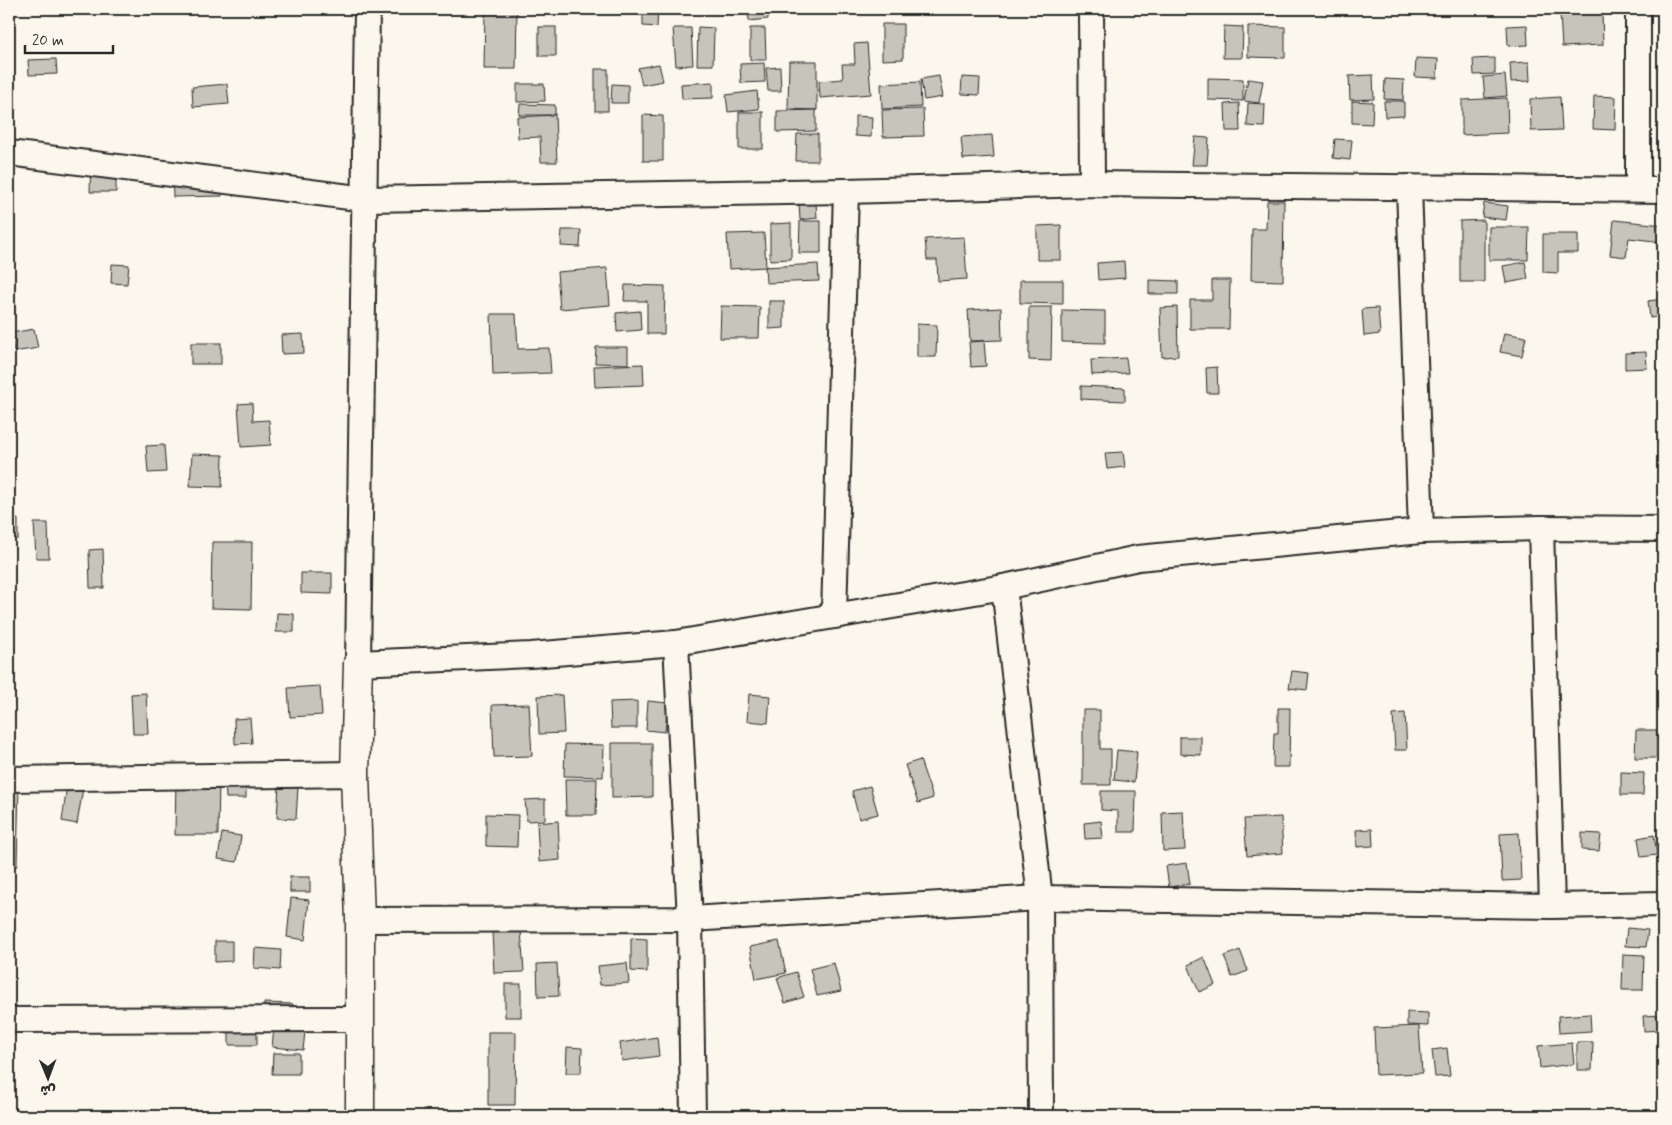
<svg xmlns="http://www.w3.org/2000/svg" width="1672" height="1125" font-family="Mynerve,'Playpen Sans Arabic',sans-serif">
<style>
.building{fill:#c7c4bc;stroke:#2b2b2b}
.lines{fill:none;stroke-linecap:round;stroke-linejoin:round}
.street-casing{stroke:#2b2b2b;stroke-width:28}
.secondary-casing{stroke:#2b2b2b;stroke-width:31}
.street{stroke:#fbf7ec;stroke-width:24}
.secondary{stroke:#fbf7ec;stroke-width:28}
</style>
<rect width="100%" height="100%" fill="#fbf7ec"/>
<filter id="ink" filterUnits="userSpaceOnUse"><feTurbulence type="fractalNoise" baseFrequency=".02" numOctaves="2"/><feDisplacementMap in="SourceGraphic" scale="10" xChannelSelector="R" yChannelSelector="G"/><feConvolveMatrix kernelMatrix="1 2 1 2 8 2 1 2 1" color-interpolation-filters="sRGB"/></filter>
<g filter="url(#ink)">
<g class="building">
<path d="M485,9H517L516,69H484Z"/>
<path d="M643,9H658L657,27L643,26Z"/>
<path d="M748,9H768V19L749,21Z"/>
<path d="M1602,12L1603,45L1562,47L1560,14Z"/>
<path d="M882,24H903V59L882,60Z"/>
<path d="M1527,25L1528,45L1508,46L1507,26Z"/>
<path d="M1224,26L1243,27L1242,58H1223Z"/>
<path d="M1248,26L1285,27V58L1248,57Z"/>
<rect x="539" y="27" width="17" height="29"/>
<path d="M698,27L714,28L713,65H697Z"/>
<path d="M673,28H691L693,65L676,66Z"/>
<path d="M750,28H765L766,60H750Z"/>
<path d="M867,43L871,94L820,98L819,81L843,79L842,64H855L854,44Z"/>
<path d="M1416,58L1438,59L1437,78L1415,77Z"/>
<path d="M1495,58V74L1474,75L1473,59Z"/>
<path d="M56,59L57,74L29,75L28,60Z"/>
<path d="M789,61H817V110L788,109Z"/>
<path d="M1529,62L1530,81L1511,82L1510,63Z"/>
<path d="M764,63L765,82L741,83L740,64Z"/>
<path d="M659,64L663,81L642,85L638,68Z"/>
<path d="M780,67L781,91H768L766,68Z"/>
<rect x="595" y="69" width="13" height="42"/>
<path d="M1373,75L1374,99L1350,100L1349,76Z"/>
<path d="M1505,75L1507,96L1485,98L1483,77Z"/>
<path d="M939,76L943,97L924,100L921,79Z"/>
<path d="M962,77L980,78L979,95L961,94Z"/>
<path d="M1208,78L1243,79V101L1208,100Z"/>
<path d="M1248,79L1263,81L1259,103L1244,101Z"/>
<path d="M1385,79L1404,80L1403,100L1384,99Z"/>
<path d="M713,82V98L682,99L681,84Z"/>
<path d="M920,82L921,107L882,109L881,84Z"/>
<path d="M227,84L229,104L193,107L192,87Z"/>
<path d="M517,84H544L545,101L517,102Z"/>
<path d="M612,84L628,85V103H611Z"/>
<path d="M757,91L759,109L728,112L726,95Z"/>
<path d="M1594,96L1616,97L1615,130L1593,129Z"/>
<path d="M1560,97L1562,130L1531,131L1530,99Z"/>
<path d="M1507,98L1508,133L1462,135V100Z"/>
<path d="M1352,101L1373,102L1372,124L1352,123Z"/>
<path d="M1384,101H1404V116L1385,117Z"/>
<path d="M1239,103L1240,131H1226L1225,104Z"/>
<path d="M1248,103L1265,104L1264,127L1247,126Z"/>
<path d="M520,104L555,105V115H519Z"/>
<path d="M923,109L924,136L883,137L882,110Z"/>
<path d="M816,110V131L777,132V111Z"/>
<rect x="739" y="112" width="24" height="37"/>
<path d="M555,115L557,162H541L540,137L518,138L517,117Z"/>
<path d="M643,115L663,116V161H643Z"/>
<path d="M855,116L872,117L871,137L855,136Z"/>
<path d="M797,134H818V161H796Z"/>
<path d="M992,135L994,157L963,159L961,137Z"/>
<path d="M1195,137L1209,138L1207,165H1192Z"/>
<path d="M1335,139L1352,140L1350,160L1333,158Z"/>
<path d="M91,157H116V192H90Z"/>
<path d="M222,167V196L173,197L172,168Z"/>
<path d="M1267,201H1284L1283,281L1251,280L1252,229H1266Z"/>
<path d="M816,203L817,218L800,220L799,205Z"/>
<path d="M1484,203L1508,206L1506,220L1482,217Z"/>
<path d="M1484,220V282H1460V221Z"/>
<path d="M1614,220L1663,225L1662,242L1629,238L1626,257L1610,255Z"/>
<path d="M800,221H821V253H799Z"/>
<path d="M791,223V259L770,260V224Z"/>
<path d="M1061,225V260H1037V226Z"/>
<path d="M1489,227H1529L1528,260H1489Z"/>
<path d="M562,230H581L580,247L561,246Z"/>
<path d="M764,233L766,267L729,269L727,234Z"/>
<path d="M1543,234H1578V253H1558V273L1543,272Z"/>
<path d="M964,237L967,279L938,281L937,260H927L925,239Z"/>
<path d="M1124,261L1125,278L1098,280L1097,263Z"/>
<path d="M1659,261H1663V278L1657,277Z"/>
<path d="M1525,262L1528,279L1506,283L1503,266Z"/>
<path d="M112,264L129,265L127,284L111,283Z"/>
<path d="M818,264L819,281L766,283L765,267Z"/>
<path d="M607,268L610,305L560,309L557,272Z"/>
<path d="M1020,280H1063V304L1020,303Z"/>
<path d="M1149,280L1178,281V294H1149Z"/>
<path d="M1212,280H1230L1229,329H1190V300H1212Z"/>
<path d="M625,285L665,286L664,334H647V301H624Z"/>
<path d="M1663,299V316L1650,318L1648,301Z"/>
<path d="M769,301H784V328L769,329Z"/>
<path d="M721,306L760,307L759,338H720Z"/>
<path d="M1029,307H1052L1051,361L1029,360Z"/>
<path d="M1177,307L1178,356L1162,357L1160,308Z"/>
<path d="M1001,308L1002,340L970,341L968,310Z"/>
<path d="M1378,308L1380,334L1364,336L1362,309Z"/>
<path d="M1062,310L1105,311V343L1062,342Z"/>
<path d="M640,311L641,330L617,332L616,313Z"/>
<path d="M491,314H516L518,349L549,348L551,373L493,375Z"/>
<path d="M917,324L937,325L936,357H917Z"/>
<path d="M34,329L38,348L14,352L11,333Z"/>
<path d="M1504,333L1526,337L1522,356L1500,352Z"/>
<path d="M303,334L304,353L282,354L281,335Z"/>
<path d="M984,341L986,366L971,367L969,342Z"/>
<rect x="191" y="343" width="30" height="21"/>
<path d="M596,347H628V364L595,363Z"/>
<path d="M1646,352L1647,368L1625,369V353Z"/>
<path d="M1126,358L1128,373L1092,375L1091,360Z"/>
<path d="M643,364L644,385L595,387L594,366Z"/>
<path d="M1217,367L1218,393H1207L1206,368Z"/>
<path d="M1081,386L1125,388V401L1081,399Z"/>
<path d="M252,403L253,421L269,420L271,445L241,447L238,404Z"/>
<path d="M164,445L166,472L148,473L146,446Z"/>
<path d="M1123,452L1125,467L1107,469L1105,453Z"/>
<path d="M192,454L223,455L222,487L190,486Z"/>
<path d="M18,519V539H9V520Z"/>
<path d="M34,523H48L49,558H36Z"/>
<path d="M212,542H252L251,609L211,608Z"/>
<path d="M103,549L104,588H90L89,550Z"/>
<path d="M301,573H332V594L301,593Z"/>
<path d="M277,613L294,614V632H276Z"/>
<path d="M1292,671L1309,673L1307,690L1289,688Z"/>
<path d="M320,686L322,715L290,717L288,688Z"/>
<path d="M146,693L148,734H133L131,694Z"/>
<path d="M749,694L770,696L768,723L747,721Z"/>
<path d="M562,695L564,733L539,734L538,696Z"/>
<path d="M637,701V728H611L610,702Z"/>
<path d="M648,701L668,703L665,732L646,730Z"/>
<path d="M529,704L532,756L494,757L492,705Z"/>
<path d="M1278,708H1290L1289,767H1273L1274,733H1278Z"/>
<path d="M1083,710H1100V749H1111V785H1083Z"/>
<path d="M1405,713L1407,750H1395L1393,714Z"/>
<path d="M250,718L252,743L235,744L234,719Z"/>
<path d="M1636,730H1657V758H1635Z"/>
<path d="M1180,737H1201V755L1180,754Z"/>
<path d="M612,743H652V797L612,798Z"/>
<path d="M565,744L604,745L603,777L564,776Z"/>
<path d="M1117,750L1137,752L1134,782L1114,780Z"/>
<path d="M920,760L933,798L918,803L905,765Z"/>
<path d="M1621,772L1644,773L1643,795H1621Z"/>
<path d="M176,778L219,779L218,835H175Z"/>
<path d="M565,779H597L596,815H566Z"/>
<path d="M225,780H246V798H226Z"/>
<path d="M9,785L19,786L17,866H9Z"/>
<path d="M67,785L83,788L77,824L62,821Z"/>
<path d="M279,785L298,787L296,819L277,818Z"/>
<path d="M870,786L878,814L859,819L852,791Z"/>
<path d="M1101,791H1136L1135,832H1118V811L1101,810Z"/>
<path d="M545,799V820L527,821L525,800Z"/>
<path d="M1183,811L1185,850L1163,851L1162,812Z"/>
<path d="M486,814L518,815L517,847L486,846Z"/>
<path d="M1281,817L1283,853L1247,856L1244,819Z"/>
<path d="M558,821L560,860L539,862L537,823Z"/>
<path d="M1101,821L1103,838L1085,839L1084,823Z"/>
<path d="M1372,829L1373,846L1357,847L1356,830Z"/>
<path d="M222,833L241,836L237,862L218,859Z"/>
<path d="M1519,833L1521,880L1502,881L1500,834Z"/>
<path d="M1582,833L1601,834L1599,851L1582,850Z"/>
<path d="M1654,835L1657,855L1641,857L1638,838Z"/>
<path d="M1187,863L1190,884L1169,887L1166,866Z"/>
<rect x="290" y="877" width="20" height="15"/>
<path d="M291,898L309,900L305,940L287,937Z"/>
<path d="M1627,928L1648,930L1646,947L1625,946Z"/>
<path d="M521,930L524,972L494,973L492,931Z"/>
<path d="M631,938L647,939V972L631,971Z"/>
<path d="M215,941H232V961L215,962Z"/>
<path d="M779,941L786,973L756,979L750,947Z"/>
<path d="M255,948L281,950L280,970L254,968Z"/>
<path d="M1240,950L1248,971L1232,977L1224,956Z"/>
<path d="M1623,954L1644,955L1643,990H1622Z"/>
<path d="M1204,957L1215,985L1199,992L1188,965Z"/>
<path d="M557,963L559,996L538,997L537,964Z"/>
<path d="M627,963L629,983L600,985L598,966Z"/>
<path d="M834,963L841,991L817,996L810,969Z"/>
<path d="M796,972L804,997L785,1003L777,978Z"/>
<rect x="505" y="984" width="16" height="33"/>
<path d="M264,1003L293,1004L292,1027L263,1026Z"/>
<path d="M1407,1012L1428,1013V1026L1407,1025Z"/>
<path d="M1590,1014L1591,1031L1559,1033L1558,1016Z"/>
<path d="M1661,1015L1662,1030L1644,1031L1643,1016Z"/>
<path d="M1419,1026L1422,1073L1376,1075L1374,1028Z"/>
<path d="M274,1028L305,1032L303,1050L272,1047Z"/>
<path d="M229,1029L257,1030V1045H229Z"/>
<path d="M488,1032H516L515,1105H488Z"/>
<path d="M657,1037L659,1056L622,1061L620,1043Z"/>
<path d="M1577,1042H1593L1592,1070H1577Z"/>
<path d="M1572,1043L1574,1064L1540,1068L1538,1046Z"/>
<path d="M567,1047L582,1048L581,1073H566Z"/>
<path d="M1447,1048L1450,1076L1435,1077L1432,1050Z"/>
<path d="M273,1053H299V1074H272Z"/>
</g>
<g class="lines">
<defs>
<g id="street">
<path d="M367,9L358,663L531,655L676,643L1004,587L1138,558L1421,531L1541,528L1663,529"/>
<path d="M1091,9L1092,184"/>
<path d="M1638,9V189"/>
<path d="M9,153L365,199L846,191L1092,184L1663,190"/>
<path d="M1409,187L1421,531"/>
<path d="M1541,528L1552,906L1663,904"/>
<path d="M1004,587L1040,898L1041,1116"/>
<path d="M834,616L846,191"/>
<path d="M676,643L690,919L693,1116"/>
<path d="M9,779L355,774"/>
<path d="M360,920L690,919L1040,898L1552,906"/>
<path d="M9,1020L359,1019"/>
</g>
<path id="secondary" d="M358,663L355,774L360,920V1116"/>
</defs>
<use href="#street" class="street-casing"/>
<use href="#secondary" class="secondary-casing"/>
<use href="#street" class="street"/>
<use href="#secondary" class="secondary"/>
</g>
</g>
<rect width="1672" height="1125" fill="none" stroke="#fbf7ec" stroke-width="30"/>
<rect x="15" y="15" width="1642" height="1095" fill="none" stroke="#2b2b2b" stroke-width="2" filter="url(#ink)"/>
<g transform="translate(48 1078) rotate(179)" stroke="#fbf7ec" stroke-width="4" paint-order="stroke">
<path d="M0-4L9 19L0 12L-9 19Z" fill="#2b2b2b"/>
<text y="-8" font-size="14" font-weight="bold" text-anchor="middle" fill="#2b2b2b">ش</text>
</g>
<path d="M25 45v8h88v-8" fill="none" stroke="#2b2b2b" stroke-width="2.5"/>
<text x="32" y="45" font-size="15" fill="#2b2b2b" stroke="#fbf7ec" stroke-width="4" paint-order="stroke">20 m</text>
</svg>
